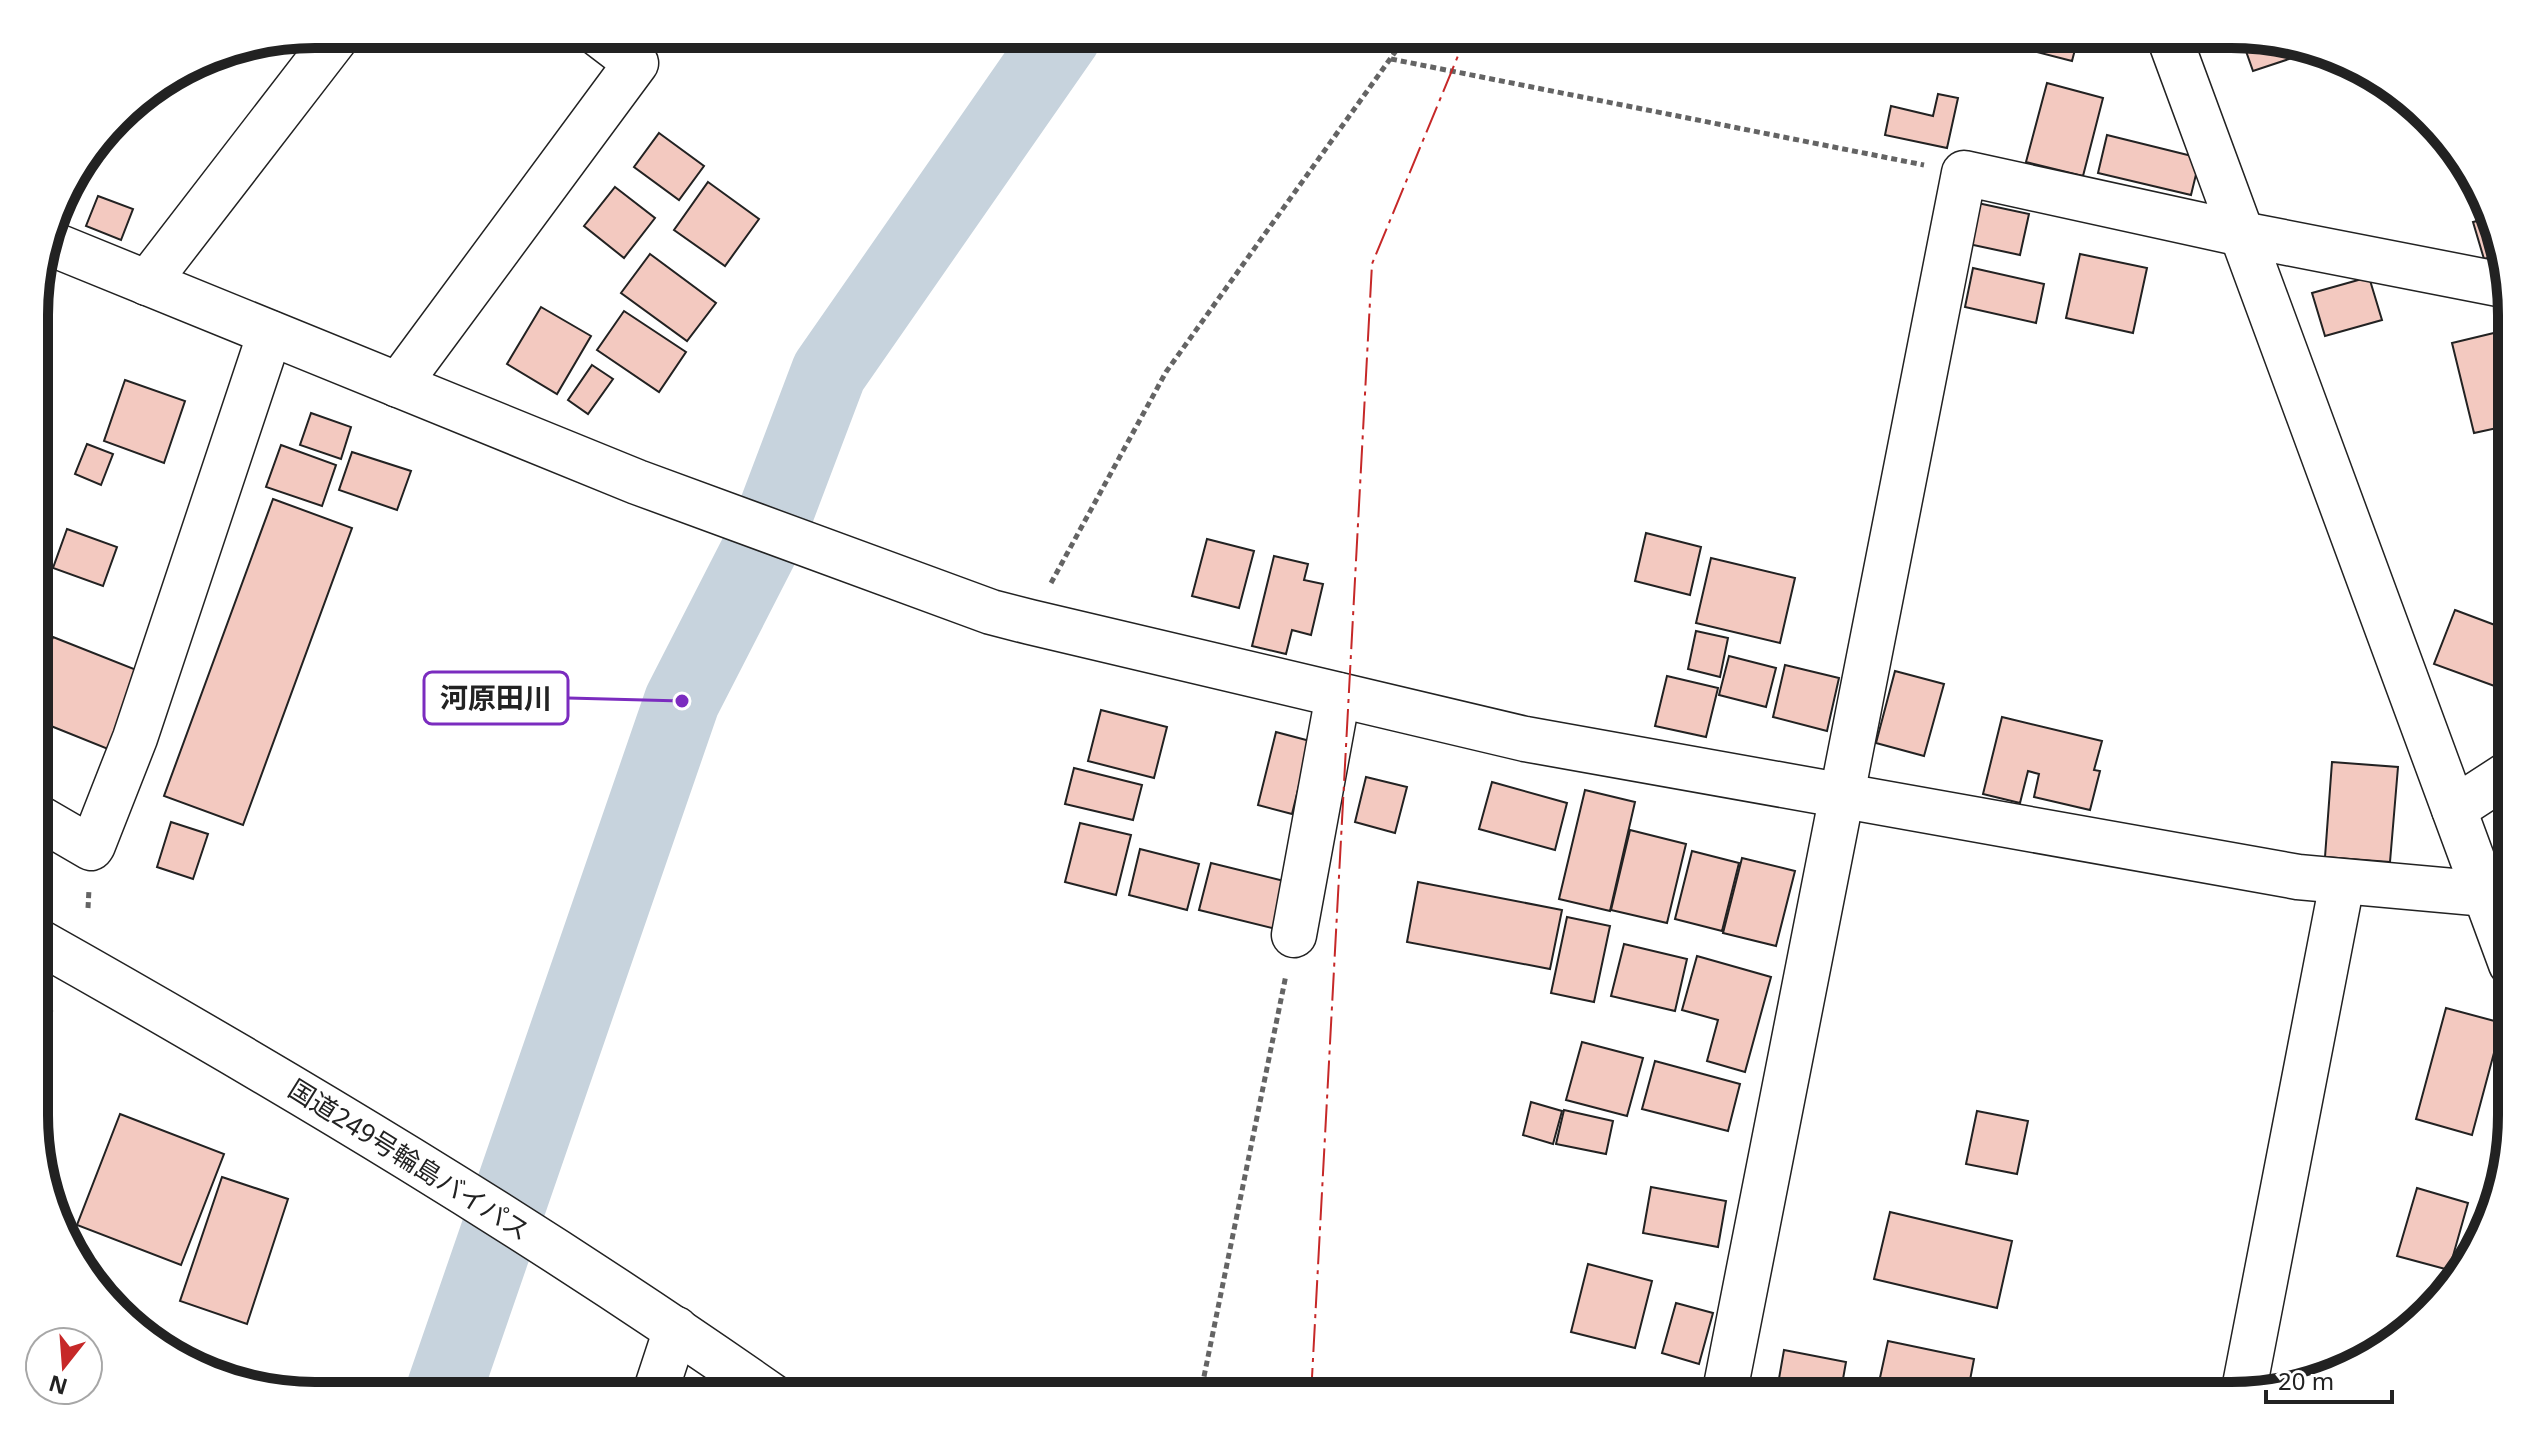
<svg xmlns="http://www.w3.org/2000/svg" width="2546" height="1430" font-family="'Noto Sans','Noto Sans JP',sans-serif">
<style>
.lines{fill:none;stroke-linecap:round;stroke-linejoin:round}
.river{stroke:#c7d3dd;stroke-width:76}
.building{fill:#f3c9c0;stroke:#222;stroke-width:2}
.minor-casing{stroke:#222;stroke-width:47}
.highway-casing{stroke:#222;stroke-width:47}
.path{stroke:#646464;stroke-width:5;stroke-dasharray:6 4;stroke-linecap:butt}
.minor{stroke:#fff;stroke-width:44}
.highway{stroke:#fff;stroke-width:44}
.power{stroke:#c62828;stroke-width:2;stroke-dasharray:28 6 4 6;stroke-linecap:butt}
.labels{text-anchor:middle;stroke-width:6;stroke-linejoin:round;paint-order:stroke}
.street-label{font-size:26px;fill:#222;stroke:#fff}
.rim{fill:none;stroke:#222;stroke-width:10}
.leader{fill:none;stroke:#7b2cbf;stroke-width:3}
.callout-dot{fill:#7b2cbf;stroke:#fff;stroke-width:3}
.callout{fill:#fff;stroke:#7b2cbf;stroke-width:3}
.callout-label{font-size:28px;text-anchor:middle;font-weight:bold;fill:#222}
</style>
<rect width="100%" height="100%" fill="#fff"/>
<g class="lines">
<path class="river" d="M442,1396L682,701L768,533L829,372L1064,34"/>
</g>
<g class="building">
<path d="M2016,34H2079L2072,61L2013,46Z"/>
<path d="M2241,37L2293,50L2295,57L2253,71Z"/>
<path d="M2047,83L2103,98L2083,176L2026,162Z"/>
<path d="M1938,94L1958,98L1947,148L1885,135L1891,106L1933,116Z"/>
<path d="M659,133L704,166L679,200L634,167Z"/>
<path d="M2107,135L2200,158L2191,195L2098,173Z"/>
<path d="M708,182L759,219L725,266L674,230Z"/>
<path d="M615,187L655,218L624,258L584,226Z"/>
<path d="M98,196L133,209L121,240L86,226Z"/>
<path d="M1973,202L2029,214L2020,255L1964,243Z"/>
<path d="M2485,219L2498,255L2484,259L2473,222Z"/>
<path d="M650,254L716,303L687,341L621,293Z"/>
<path d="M2080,254L2147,268L2133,333L2066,318Z"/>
<path d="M1973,268L2044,284L2036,323L1965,307Z"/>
<path d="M2369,277L2382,320L2325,336L2312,293Z"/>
<path d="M541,307L591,336L557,394L507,364Z"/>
<path d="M624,311L686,352L659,392L597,350Z"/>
<path d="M2498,332L2511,388V425L2474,433L2452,343Z"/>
<path d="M592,365L613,379L588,414L568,400Z"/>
<path d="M125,380L185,401L164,463L104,441Z"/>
<path d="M311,413L351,427L341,459L300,445Z"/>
<path d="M87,444L113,454L101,485L75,474Z"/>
<path d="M281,445L336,465L322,506L266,487Z"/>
<path d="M352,452L411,471L397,510L339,490Z"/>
<path d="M273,499L352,528L243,825L164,796Z"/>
<path d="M67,529L117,547L103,586L53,568Z"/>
<path d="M1646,533L1701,547L1690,595L1635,581Z"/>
<path d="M1207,539L1254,551L1239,608L1192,596Z"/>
<path d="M1274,556L1308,564L1304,580L1323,584L1311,635L1292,630L1286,654L1252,646Z"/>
<path d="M1711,558L1795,578L1780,643L1696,623Z"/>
<path d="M2455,610L2511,631V692L2434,664Z"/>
<path d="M1696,631L1728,638L1720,677L1688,669Z"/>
<path d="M53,637L139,671L108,749L36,720V679Z"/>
<path d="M1729,656L1776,668L1766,707L1719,695Z"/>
<path d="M1785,665L1839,678L1827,731L1773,717Z"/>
<path d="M1895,671L1944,684L1924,756L1876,743Z"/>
<path d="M1667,676L1718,688L1706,737L1655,726Z"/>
<path d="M1101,710L1167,727L1154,778L1088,761Z"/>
<path d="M2002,717L2102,741L2094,770L2100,771L2090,810L2034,797L2039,774L2028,771L2020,803L1983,794Z"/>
<path d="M1276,732L1310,741L1292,814L1258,805Z"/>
<path d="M2332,762L2398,767L2390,862L2325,857Z"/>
<path d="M1074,768L1142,785L1133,820L1065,804Z"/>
<path d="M1366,777L1407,787L1395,833L1355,822Z"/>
<path d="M1492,782L1567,803L1555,850L1479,829Z"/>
<path d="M1585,790L1635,802L1610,911L1559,899Z"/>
<path d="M2511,803V839L2499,840L2495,805Z"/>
<path d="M171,822L208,834L193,879L157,867Z"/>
<path d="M1080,823L1131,835L1116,895L1065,882Z"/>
<path d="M1630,830L1686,844L1667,923L1611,910Z"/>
<path d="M1140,849L1199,864L1187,910L1129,895Z"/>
<path d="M1692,851L1739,863L1722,931L1675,919Z"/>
<path d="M1742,858L1795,871L1776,946L1723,933Z"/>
<path d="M1211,863L1288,882L1276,929L1199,910Z"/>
<path d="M1418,882L1562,910L1550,969L1407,942Z"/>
<path d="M1567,917L1610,926L1594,1002L1551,993Z"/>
<path d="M1624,944L1687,959L1675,1011L1611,996Z"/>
<path d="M1697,956L1771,977L1745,1072L1707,1061L1718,1020L1682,1010Z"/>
<path d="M2446,1008L2502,1023L2472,1135L2416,1119Z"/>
<path d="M1582,1042L1643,1058L1627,1116L1566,1100Z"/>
<path d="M1655,1061L1740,1084L1728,1131L1642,1109Z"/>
<path d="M1531,1102L1562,1111L1553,1144L1523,1135Z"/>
<path d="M1564,1110L1613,1121L1606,1154L1556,1144Z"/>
<path d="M1977,1111L2028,1121L2017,1174L1966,1164Z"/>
<path d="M120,1114L224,1154L181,1265L77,1225Z"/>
<path d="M222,1177L288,1199L247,1324L180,1301Z"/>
<path d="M1651,1187L1726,1201L1718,1247L1643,1233Z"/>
<path d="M2417,1188L2468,1203L2449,1270L2397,1256Z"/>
<path d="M1890,1212L2012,1241L1997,1308L1874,1279Z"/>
<path d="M1588,1264L1652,1281L1635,1348L1571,1332Z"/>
<path d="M1676,1303L1713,1313L1699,1364L1662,1353Z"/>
<path d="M1888,1341L1974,1359L1967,1396H1876Z"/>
<path d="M1784,1350L1846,1362L1840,1396H1806L1777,1390Z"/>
</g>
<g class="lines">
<defs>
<g id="minor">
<path d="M2168,34L2511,964"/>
<path d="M47,242L637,482L991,612L1030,622L1525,739L2298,877L2486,894"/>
<path d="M147,283L339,34"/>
<path d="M398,385L636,63L598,34"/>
<path d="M2454,809L2511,772"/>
<path d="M36,816L91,848L93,845L135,738L270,333"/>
<path d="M1294,935L1338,695"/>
<path d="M2243,1395L2342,883"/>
<path d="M654,1396L676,1329"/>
<path d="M1724,1396L1964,173L2242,234L2508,286"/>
</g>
<path id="highway" d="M36,940C288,1082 535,1230 772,1396"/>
</defs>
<use href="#minor" class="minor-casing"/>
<use href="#highway" class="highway-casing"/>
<g class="path">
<path d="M1391,59L1924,165"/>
<path d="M1051,583L1166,372L1408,34"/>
<path d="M88,908L89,889"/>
<path d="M36,1051L51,1010"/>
<path d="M1200,1396L1286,975"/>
</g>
<use href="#minor" class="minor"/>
<use href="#highway" class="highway"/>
<path class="power" d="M1311,1396L1372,264L1467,34"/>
</g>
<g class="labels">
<g class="street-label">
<text transform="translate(409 1160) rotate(32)" y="9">国道249号輪島バイパス</text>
</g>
</g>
<path d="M0 0H2546V1430H0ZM315 48H2231A267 267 0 0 1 2498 315V1115A267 267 0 0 1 2231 1382H315A267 267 0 0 1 48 1115V315A267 267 0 0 1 315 48Z" fill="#fff" fill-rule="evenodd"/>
<path class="rim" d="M315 48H2231A267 267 0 0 1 2498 315V1115A267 267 0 0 1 2231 1382H315A267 267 0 0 1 48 1115V315A267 267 0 0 1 315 48Z"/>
<path class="leader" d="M682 701L568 698"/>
<circle class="callout-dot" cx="682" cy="701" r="8"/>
<rect class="callout" x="424" y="672" width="144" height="52" rx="8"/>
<g class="callout-label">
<text x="496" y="708">河原田川</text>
</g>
<g transform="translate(64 1366) rotate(197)"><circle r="38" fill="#ffffff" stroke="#a7a7a7" stroke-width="2"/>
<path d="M0-6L14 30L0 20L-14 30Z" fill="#c62828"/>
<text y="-12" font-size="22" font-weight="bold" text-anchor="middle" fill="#222222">N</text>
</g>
<path d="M2266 1390v12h126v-12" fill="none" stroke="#222222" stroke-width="4"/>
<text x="2278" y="1390" font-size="24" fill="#222222" stroke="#ffffff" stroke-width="6" paint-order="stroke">20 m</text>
</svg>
